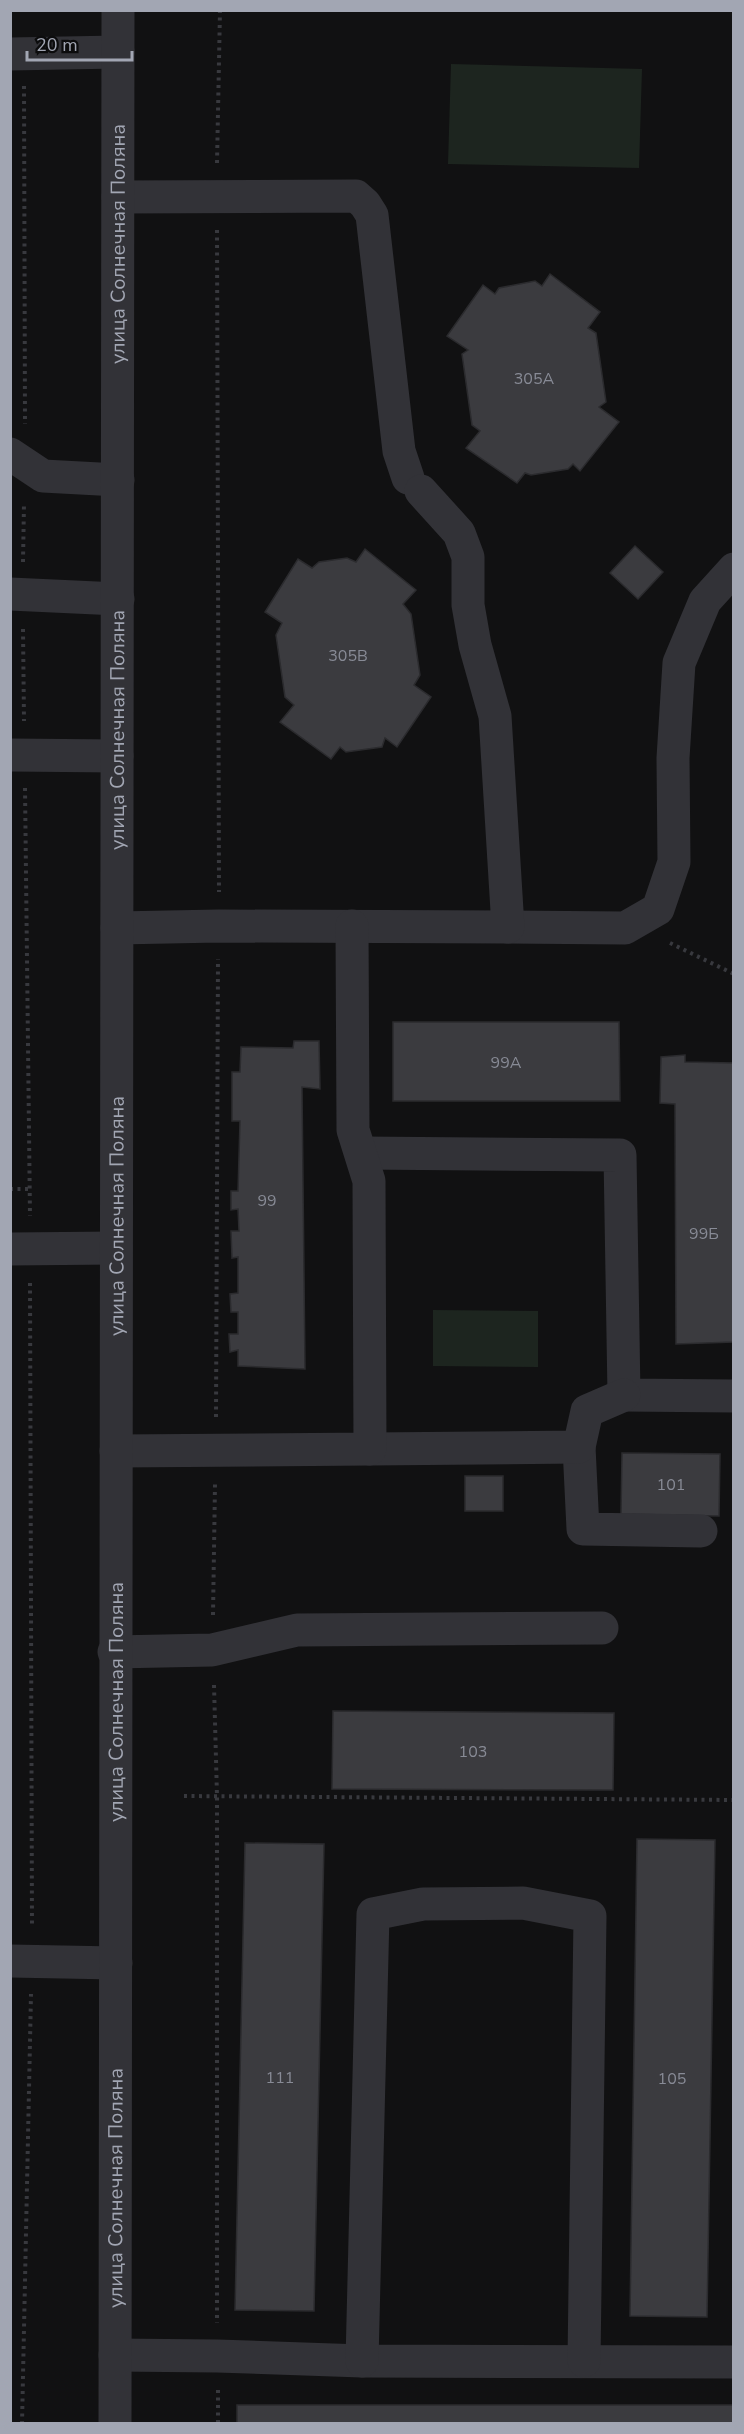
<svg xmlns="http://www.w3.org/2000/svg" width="744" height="2434" font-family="'Nunito Sans',sans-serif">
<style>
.green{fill:#1d251f}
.building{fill:#3b3b3f;stroke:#2b2b2e;stroke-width:1.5}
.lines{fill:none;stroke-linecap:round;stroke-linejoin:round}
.path{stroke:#38393e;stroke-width:4;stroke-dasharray:3 4.5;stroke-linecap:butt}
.minor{stroke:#323237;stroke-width:33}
.labels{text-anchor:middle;stroke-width:6;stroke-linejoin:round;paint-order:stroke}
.number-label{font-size:16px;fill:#888b96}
.street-label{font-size:20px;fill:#a2a6b3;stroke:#0c0c0d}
</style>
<rect width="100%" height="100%" fill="#111112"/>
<g class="green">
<path d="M451,64L642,69L639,168L448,164Z"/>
<path d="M433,1310L538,1311V1367L433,1366Z"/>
</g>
<g class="building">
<path d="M550,274L600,312L588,328L596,333L606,402L599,407L619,422L580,471L573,464L568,469L531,475L525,473L517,483L466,448L480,431L472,425L462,354L468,350L447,336L483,285L495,294L499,288L535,281L542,286Z"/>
<path d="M635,546L663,572L638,599L610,573Z"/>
<path d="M365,549L416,590L403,604L411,614L420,675L414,685L431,697L397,747L385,738L382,747L346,752L340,747L331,759L280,722L294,705L285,697L276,635L282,623L265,612L298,559L312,568L319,562L347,558L356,562Z"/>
<path d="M393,1022H619L620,1101H393Z"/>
<path d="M294,1041H319L320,1089L302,1087L305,1369L238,1366V1350L230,1352L229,1334H238V1312H231L230,1294L238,1293V1257L232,1258L231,1231H239L238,1209L231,1210V1191H238L240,1121H232V1072H240L241,1047L293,1048Z"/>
<path d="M685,1055V1062L734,1063V1342L676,1344L675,1104L660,1103L661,1057Z"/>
<path d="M622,1453L720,1454L719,1516L621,1514Z"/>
<rect x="465" y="1476" width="38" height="35"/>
<path d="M333,1711L614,1713L613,1790L332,1789Z"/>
<path d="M637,1839L715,1840L707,2317L630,2316Z"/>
<path d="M245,1843L324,1844L314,2311L235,2310Z"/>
<rect x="237" y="2405" width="497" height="19"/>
</g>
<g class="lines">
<g class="path">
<path d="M24,86L25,424"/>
<path d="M217,163L220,10"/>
<path d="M217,230L219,892"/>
<path d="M23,562L24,503"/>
<path d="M23,629L24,721"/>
<path d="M25,788L30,1216"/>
<path d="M670,943L734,974"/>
<path d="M10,1189H30"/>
<path d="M30,1283L32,1927"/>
<path d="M216,1417L218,959"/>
<path d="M213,1615L215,1484"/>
<path d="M214,1685L217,1796V2323"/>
<path d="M184,1796L734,1800"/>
<path d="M218,2390V2424"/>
<path d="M22,2424L31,1994"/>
</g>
<g class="minor">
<path d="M10,54L118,52"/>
<path d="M118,197L356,196L365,204L372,215L399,451L408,478"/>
<path d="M10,454L43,476L118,480"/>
<path d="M10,594L118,599"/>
<path d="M10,755L117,756"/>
<path d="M508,927L625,928L658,909L674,862L673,758L679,663L705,601L734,569"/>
<path d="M117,928L219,926L508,927L495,716L475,645L468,605V557L459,533L421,491"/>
<path d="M361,1153L620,1155L624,1395L734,1396"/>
<path d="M10,1249L116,1248"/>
<path d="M579,1447L583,1529L701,1531"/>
<path d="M370,1449L579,1447L587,1411L624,1395"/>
<path d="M116,1451L370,1449L369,1181L353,1130L352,926"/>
<path d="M114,1652L212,1650L297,1630L602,1628"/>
<path d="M10,1961L116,1963"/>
<path d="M115,2355L217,2356L362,2361L734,2362"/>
<path d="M362,2361L373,1914L423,1904L523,1903L590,1916L584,2361"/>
<path id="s1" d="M115,2424L118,10"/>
</g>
</g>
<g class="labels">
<g class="number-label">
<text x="534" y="384">305А</text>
<text x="348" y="661">305В</text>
<text x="506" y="1068">99А</text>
<text x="267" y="1206">99</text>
<text x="704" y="1239">99Б</text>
<text x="671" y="1490">101</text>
<text x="473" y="1757">103</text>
<text x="280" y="2083">111</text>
<text x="672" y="2084">105</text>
</g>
<g class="street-label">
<text dy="7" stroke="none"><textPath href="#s1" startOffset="2180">улица Солнечная Поляна</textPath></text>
<text dy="7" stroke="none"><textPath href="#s1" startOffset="1694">улица Солнечная Поляна</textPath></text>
<text dy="7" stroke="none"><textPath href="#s1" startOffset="1208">улица Солнечная Поляна</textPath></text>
<text dy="7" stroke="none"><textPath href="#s1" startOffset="722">улица Солнечная Поляна</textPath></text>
<text dy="7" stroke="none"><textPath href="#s1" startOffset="236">улица Солнечная Поляна</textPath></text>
</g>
</g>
<rect width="744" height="2434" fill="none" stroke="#a2a6b3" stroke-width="24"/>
<path d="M27 51v9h105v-9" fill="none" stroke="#a2a6b3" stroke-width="3"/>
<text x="36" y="51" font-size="18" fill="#a2a6b3" stroke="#0c0c0d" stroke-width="4.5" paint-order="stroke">20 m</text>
</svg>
